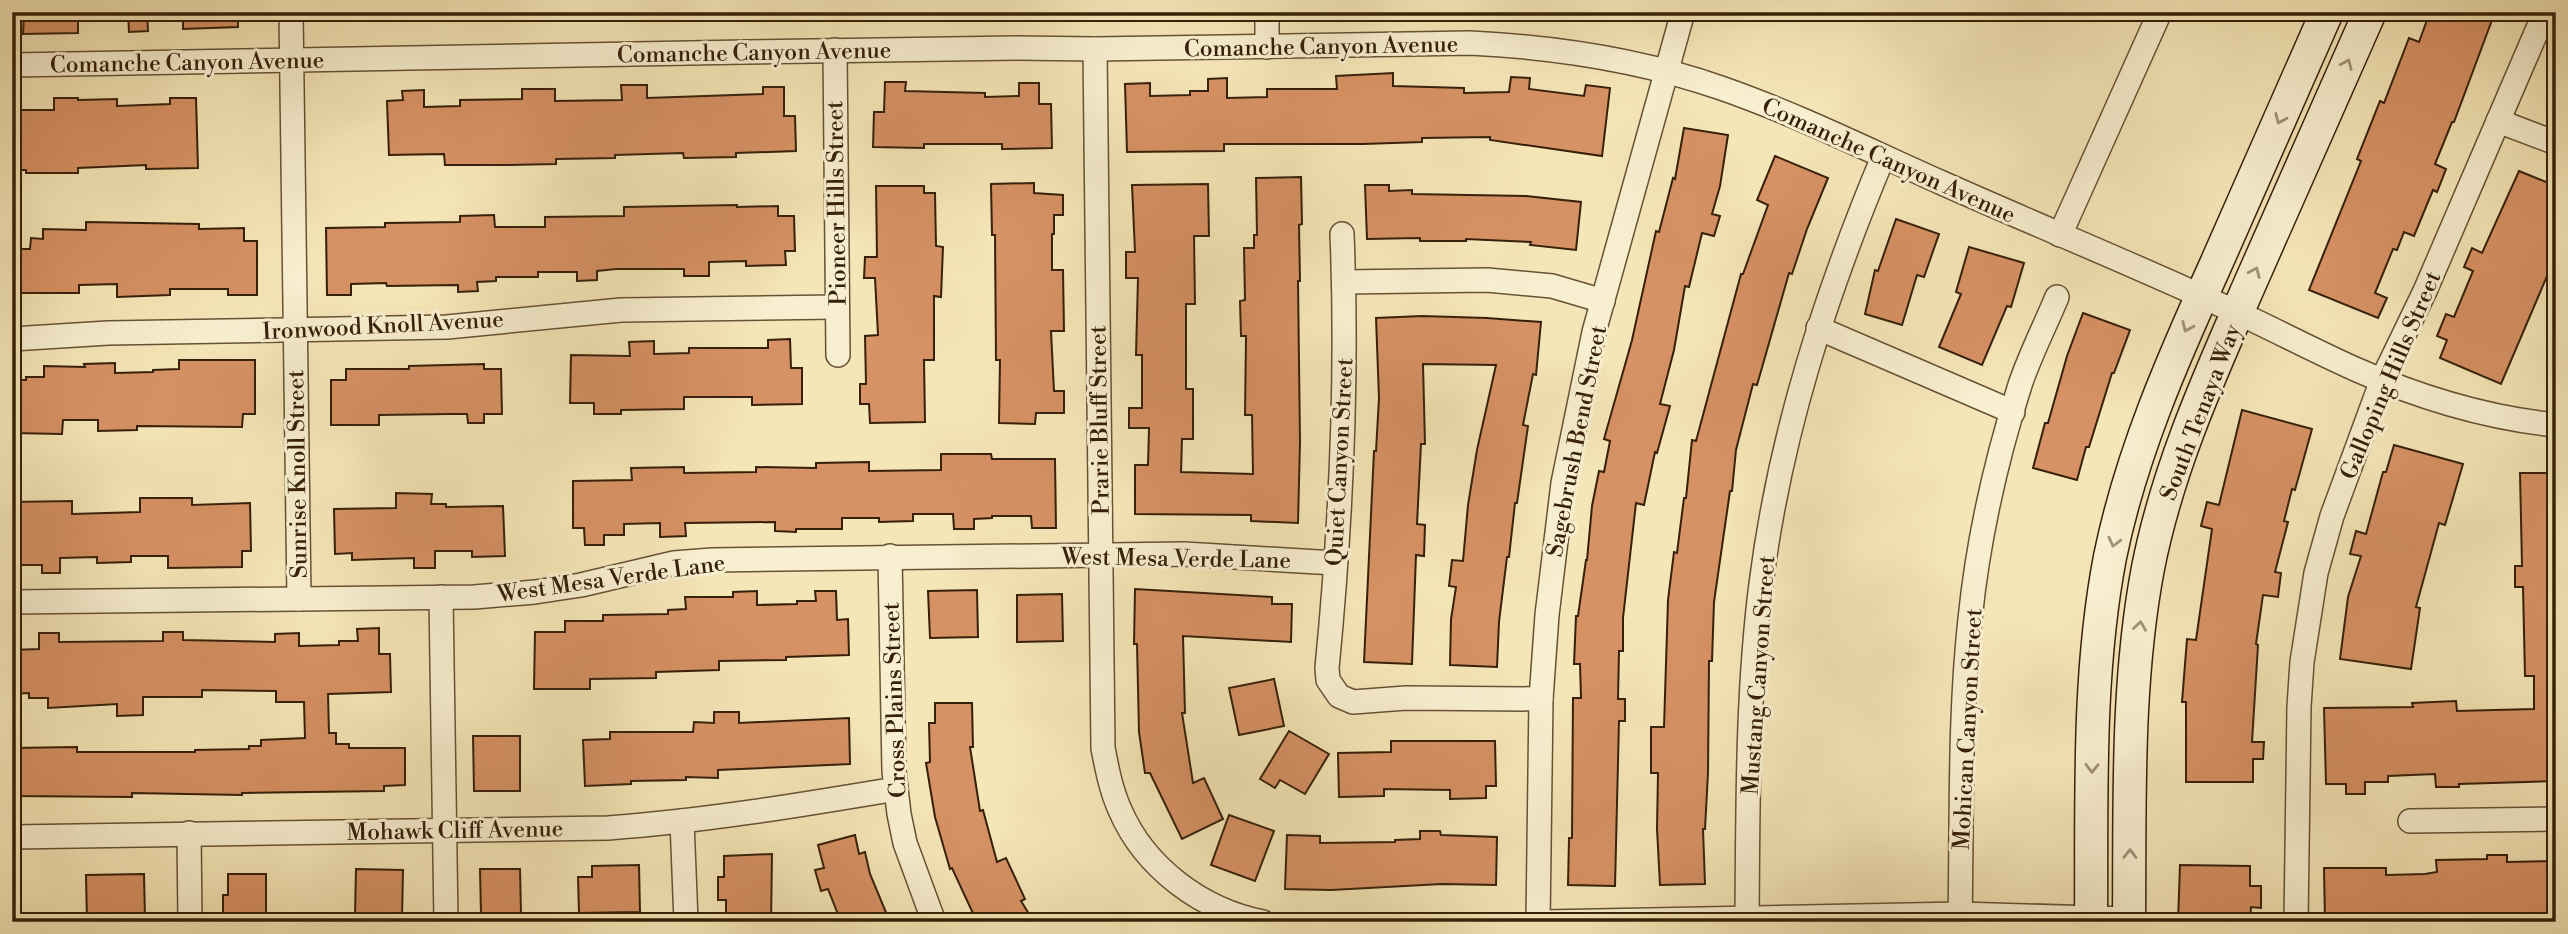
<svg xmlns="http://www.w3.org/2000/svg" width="2568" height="934" font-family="'Libre Bodoni',serif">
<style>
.building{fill:#d69164;stroke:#362009;stroke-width:2}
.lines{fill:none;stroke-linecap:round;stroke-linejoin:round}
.street-casing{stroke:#665234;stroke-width:26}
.secondary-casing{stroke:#362009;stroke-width:35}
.street{stroke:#f8efd0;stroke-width:23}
.secondary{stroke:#f8efd0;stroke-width:32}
.oneway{stroke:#a19276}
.labels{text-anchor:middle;stroke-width:6;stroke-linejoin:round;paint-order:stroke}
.street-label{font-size:23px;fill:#362009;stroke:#f8efd0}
</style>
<rect width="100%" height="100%" fill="#f5e6b7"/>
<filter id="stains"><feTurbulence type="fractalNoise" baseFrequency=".00286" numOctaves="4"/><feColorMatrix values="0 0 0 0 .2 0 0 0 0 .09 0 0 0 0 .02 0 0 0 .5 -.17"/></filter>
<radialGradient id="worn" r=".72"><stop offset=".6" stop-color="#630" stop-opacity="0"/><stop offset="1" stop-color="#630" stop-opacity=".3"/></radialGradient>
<g class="building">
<path d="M58,12H78V33L23,34L24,15H58Z"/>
<path d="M128,12H147L148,31L129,32Z"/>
<path d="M183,12H238V27L183,29Z"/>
<path d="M2430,12H2495L2454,122H2452L2435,164L2446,169L2437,192L2433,190L2414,236L2404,232L2397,250L2393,249L2375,293L2387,298L2378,318L2309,290L2361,161L2357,159L2380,101L2384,103L2409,38L2419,42Z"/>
<path d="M1393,73V86L1464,88V93L1509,92L1511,77L1530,78L1529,89L1584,96L1586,85L1610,88L1602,156L1490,140V137L1422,138V142L1363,144H1224V151L1127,152L1125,84L1150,83V96L1190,95V91H1208V79L1227,78V98L1267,97V89H1337L1336,76Z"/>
<path d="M885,82H906L905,91L985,93V97L1019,96V83H1039V104H1051L1052,148L1002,149V144H924V148L873,147L874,112H884Z"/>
<path d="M621,85H647V98L763,94V87H784V116H795L796,151L736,153V157L684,158L683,153L615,155V158L556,159V164L506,165H445L444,154L389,155L387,101L403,100L402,91L424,90V107L460,106V100L522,99V89H555V101L622,100Z"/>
<path d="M54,98H78V100L117,99V106L170,104V98H196L198,168L146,169V165L78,168V173H26V170H12V110H54Z"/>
<path d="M1684,128L1728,135L1720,186L1712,214L1720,216L1714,236L1702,233L1689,287L1685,286L1674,350L1660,404L1670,406L1657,453L1655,452L1644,505L1636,503L1623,618V651H1619L1618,699H1625V721H1619L1615,886L1568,885L1569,838H1572L1573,698H1581L1580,664H1574L1576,616H1578L1586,560H1587L1592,506L1599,471L1604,472L1610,441L1604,439L1632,340L1656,231L1659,232L1673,178L1675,179Z"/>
<path d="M1775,156L1828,178L1807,229L1792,274L1789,273L1757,385L1753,384L1736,450L1732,491H1730L1714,602L1712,661H1709L1708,773L1705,829H1703L1705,884L1660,885L1657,829L1658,773H1651V727H1664L1668,600L1674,552L1677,553L1684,498H1686L1692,440L1696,441L1741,274H1743L1768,205L1757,200Z"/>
<path d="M2519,171L2556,186V255L2501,384L2440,358L2447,340L2437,336L2446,314L2454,317L2473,271L2464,267L2472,248L2482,253Z"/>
<path d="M1301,177L1302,224L1299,225L1300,281H1298L1300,442L1298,523L1251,521V515L1135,514V465H1148L1149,428H1129V408H1142V355H1136L1138,278H1126V252H1135L1132,185L1208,184L1209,236H1194L1195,304H1186V389H1193V439H1182L1181,472L1253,474L1252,415H1245L1246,336H1241L1240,301L1245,300L1244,248H1254V235H1257L1256,178Z"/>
<path d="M1034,183V193L1063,195V215H1054V234H1052V270H1063L1064,331H1051L1054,391H1064V413H1036L1035,424L999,423L1000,360H996L995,235H992L991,184Z"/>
<path d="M1365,185H1389V191L1412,190V194L1526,196L1581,202L1576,250L1530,245L1531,242L1466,239V241H1420V238L1367,239Z"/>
<path d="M876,186H924V193H935L936,246L943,247L941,297L934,296V360H924L925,422L870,423L869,404H860V384H866L865,336L878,335L875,278H864L865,257H877Z"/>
<path d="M737,205V207L778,206V216H794L795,251H785L786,265L746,266V261L709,262V276H684V269H616L597,271V280L577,281V272H538V277H496V281L477,282L478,291L458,292V285L387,286L386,283L351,284V295H327L326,228L385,227V223L460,222V216L494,215L495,227H545V217L624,216V207Z"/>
<path d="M1896,219L1939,234L1924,277L1917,275L1902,325L1865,314L1875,270L1878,271Z"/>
<path d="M86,222L199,224V229L244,228V241H257V295H228V289H170V295L117,297V284L79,285V293H12V249H30L31,238L43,239V229L86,230Z"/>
<path d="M1969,247L2024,263L2011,307L2007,306L1982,365L1939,347L1961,294L1956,292Z"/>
<path d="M2083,313L2130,330L2114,373H2112L2089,447H2086L2077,480L2033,468L2045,423H2048L2067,356Z"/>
<path d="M1422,316L1487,318L1541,322L1536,375L1533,374L1523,425L1528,426L1517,503H1515L1509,557H1507L1499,622L1497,667L1450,665L1451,619L1456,587L1449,586L1452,560L1463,561L1468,505L1477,450L1496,365L1423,364L1425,444H1421L1417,524L1425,525L1424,556L1416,555L1412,664L1364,662L1374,451H1376L1379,398L1376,318Z"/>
<path d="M790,339L791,368H802V404L752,405V397H684V409L621,410V414H594V403H570L571,355L630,356L629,342L654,341V354L689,353V348H768V340Z"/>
<path d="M179,360H255V414H243L242,427L137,426V430L98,431V420H63L62,434L12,433V380H26V377H44V366L85,367L84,364L115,363V373L153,372V370L179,369Z"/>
<path d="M484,364V369H501L502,414H484V423H468L467,414H451L379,415V425H331V380H346V369H409V366Z"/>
<path d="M2242,410L2312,429L2295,490L2292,489L2284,521L2288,522L2275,572L2281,573L2278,597L2263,595L2256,644L2258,645L2252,742H2264L2263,759H2253V782H2186V702H2182L2187,639L2196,640L2212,529L2201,526L2207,502L2219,505Z"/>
<path d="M2394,445L2463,464L2445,525L2439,523L2416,607L2420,608L2411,669L2340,659L2348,597L2361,556L2350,554L2356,531L2366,534L2383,472H2386Z"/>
<path d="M941,454H991L992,459H1055L1056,528H1032L1031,516H992V518L974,519V529H954L953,514H913V521L879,522V518H842V529H796V532L775,531V522L685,523L686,536L660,537V523L624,524V535H604V545H585L584,528H573V481L632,480L631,468L684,467V473L756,472V467L816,468V463L869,462V471L941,470Z"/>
<path d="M2520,473H2556V781L2459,784V787H2436L2435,774L2388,776V782H2365V794H2346V784H2326L2324,708L2413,707L2412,703L2456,701L2457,711L2534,709V676H2525L2523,587H2515V566H2522Z"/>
<path d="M396,493L432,494L431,504H446V507L503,506L505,556L472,557V551H435V568H414V558L352,560V553L335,554L334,509L396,508Z"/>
<path d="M140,498H192V505L250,503L251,551H242V567L168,568V556H131V562L97,563V557L60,558V573H42V565H12V502L72,501V514L140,512Z"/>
<path d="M1135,589L1272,597V604H1292L1291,642L1183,636L1185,713H1182L1193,783L1204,778L1223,819L1182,839L1150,773H1145L1139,732L1137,644H1134Z"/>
<path d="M977,590L978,637L930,638L928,591Z"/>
<path d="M757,591V605L797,604V601H816L815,591H836L837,620L848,619L849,655L786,657V660L719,661V670L656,672V678L590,679V689H534L535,632H565V621H603V615L668,614V610L686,609L685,597H733V592Z"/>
<path d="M1062,594L1063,641L1017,642V595Z"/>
<path d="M379,628V654H390L391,692L328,694L329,733H336V744H349V748H405V785L384,786V791L242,793V795L132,793V797L12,796V748L77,747V752H195V750L249,749V746H261V740L305,738L304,702H276V691L202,690V697H143V715L117,716V704L48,708V698H29V693L12,694V650L39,649V633H59V642L163,641V632H183V640L275,642V634L299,633V646L339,645V641H358L357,629Z"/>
<path d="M1274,679L1284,726L1239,735L1229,688Z"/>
<path d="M935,703H972L973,747H970L980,811L983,810L997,862L1006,858L1025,899L1021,901L1034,922H977L952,868L950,869L935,817L926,763L930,762L929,723H935Z"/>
<path d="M714,712H739V723L849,718L850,764L718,770V778L686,777V780L631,781V784L585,786L583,740L610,739V732H693L694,722L714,723Z"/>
<path d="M1289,731L1329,754L1305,794L1280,780L1275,788L1260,779Z"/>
<path d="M473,736H520V791H474Z"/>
<path d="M1391,741H1495L1496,786H1486V798L1450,799V790L1384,789V796L1339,797L1338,753L1391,752Z"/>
<path d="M1229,815L1274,831L1255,881L1211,865Z"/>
<path d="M1420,831H1440L1441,835L1497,837L1496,885L1442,884L1331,890L1285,889L1287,835L1320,836V843L1395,842V840L1420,839Z"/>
<path d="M855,835L859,854L865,852L870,874L890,922H841L828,889L821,891L815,870L824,868L818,845Z"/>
<path d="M772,854L771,922H726V900H718V877H724V856Z"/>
<path d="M2487,855H2507V862L2556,861V922H2325L2324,868H2386V875L2425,874L2437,872L2436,860L2487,859Z"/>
<path d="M639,865L640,912L579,913L578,877H592V866Z"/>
<path d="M2180,865L2250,866V886H2261V908L2251,907L2250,922H2178Z"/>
<path d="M356,869L403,870L402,917L355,916Z"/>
<path d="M480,869H520L521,914H481Z"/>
<path d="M144,874L145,920L87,922L86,875Z"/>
<path d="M228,874H266V919L223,920V895H228Z"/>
</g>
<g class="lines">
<defs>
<g id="street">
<path d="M291,12L299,599"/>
<path d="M1267,47V12"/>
<path d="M1095,49L1103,748C1107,769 1111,790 1120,810C1145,868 1202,910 1263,922"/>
<path d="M835,50L838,355"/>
<path d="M12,65L746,52L1016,48L1095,49L1470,43C1554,47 1641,60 1721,88C1796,114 1868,150 1940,182C2034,224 2130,263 2223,306C2268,326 2310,349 2355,369C2418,397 2487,418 2556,425"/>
<path d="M2498,121L2556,143"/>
<path d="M1342,234C1348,379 1341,524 1327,668L1328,680L1339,696L1353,702L1406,698L1541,699"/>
<path d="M2060,235L2160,12"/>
<path d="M1344,282L1487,280L1552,286L1603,301"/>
<path d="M1818,328L2013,412"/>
<path d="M12,339L108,333L447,327L621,310L837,307"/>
<path d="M890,556L894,771L899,814L905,843L934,922"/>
<path d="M441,597L446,922"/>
<path d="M12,602L474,597L535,592L581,585L674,563L712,560L1184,554L1335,563"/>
<path d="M682,821L686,922"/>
<path d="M2410,821L2556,819"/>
<path d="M189,833L190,922"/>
<path d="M12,837L608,828C705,821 800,805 896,789"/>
<path d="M1747,918C1748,807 1747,694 1761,584C1780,434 1825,296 1883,157"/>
<path d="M1538,922L1541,699L1547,615L1563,483L1594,332L1683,12"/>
<path d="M1544,922L1960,914L2129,919"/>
<path d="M1960,922C1962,821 1959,720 1970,619C1978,541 1996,460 2020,385C2030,355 2045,326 2057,297"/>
<path d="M2296,922L2299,707L2302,662L2316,573L2332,516L2382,380L2425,291L2545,12"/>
</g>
<g id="secondary">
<path d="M2091,922C2092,801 2087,677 2110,557C2131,454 2173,359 2216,264C2253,180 2290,96 2327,12"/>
<path d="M2129,922C2130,804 2126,684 2148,568C2168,466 2211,373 2252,279C2291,190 2331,101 2370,12"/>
</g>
</defs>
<use href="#street" class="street-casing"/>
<use href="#secondary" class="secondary-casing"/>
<use href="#street" class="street"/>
<use href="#secondary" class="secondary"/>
</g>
<defs><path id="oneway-chevron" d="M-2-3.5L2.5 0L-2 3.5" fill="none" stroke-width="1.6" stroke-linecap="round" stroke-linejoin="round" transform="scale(1.75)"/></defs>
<g class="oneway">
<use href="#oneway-chevron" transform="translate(2347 64) rotate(-66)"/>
<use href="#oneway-chevron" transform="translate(2280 119) rotate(114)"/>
<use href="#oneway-chevron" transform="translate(2255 272) rotate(-66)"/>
<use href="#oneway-chevron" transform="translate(2187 327) rotate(114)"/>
<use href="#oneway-chevron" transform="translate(2114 542) rotate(104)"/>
<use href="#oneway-chevron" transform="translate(2140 626) rotate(-82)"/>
<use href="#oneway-chevron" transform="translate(2092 768) rotate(91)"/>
<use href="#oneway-chevron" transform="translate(2130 854) rotate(-89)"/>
</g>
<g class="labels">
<g class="street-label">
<text transform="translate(1321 46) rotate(-1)" y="8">Comanche Canyon Avenue</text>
<text transform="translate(754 52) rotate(-1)" y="8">Comanche Canyon Avenue</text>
<text transform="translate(187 62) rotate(-1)" y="8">Comanche Canyon Avenue</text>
<text transform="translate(1889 160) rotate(24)" y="8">Comanche Canyon Avenue</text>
<text transform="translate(836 203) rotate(-91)" y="8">Pioneer Hills Street</text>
<text transform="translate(383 325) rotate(-3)" y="8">Ironwood Knoll Avenue</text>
<text transform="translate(2390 375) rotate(-67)" y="8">Galloping Hills Street</text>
<text transform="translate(2200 412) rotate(-69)" y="8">South Tenaya Way</text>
<text transform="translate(1099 420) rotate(-91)" y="8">Prarie Bluff Street</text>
<text transform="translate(1576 441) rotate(-79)" y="8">Sagebrush Bend Street</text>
<text transform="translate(1339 462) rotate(-87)" y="8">Quiet Canyon Street</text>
<text transform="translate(297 474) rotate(-91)" y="8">Sunrise Knoll Street</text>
<text transform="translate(1176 558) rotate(1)" y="8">West Mesa Verde Lane</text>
<text transform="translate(611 578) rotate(-8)" y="8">West Mesa Verde Lane</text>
<text transform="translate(1758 675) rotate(-86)" y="8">Mustang Canyon Street</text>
<text transform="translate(894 700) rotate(-92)" y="8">Cross Plains Street</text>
<text transform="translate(1967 729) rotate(-87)" y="8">Mohican Canyon Street</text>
<text transform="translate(455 830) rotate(-1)" y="8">Mohawk Cliff Avenue</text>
</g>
</g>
<rect width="2568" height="934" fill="none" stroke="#f5e6b7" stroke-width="42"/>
<rect x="14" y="14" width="2540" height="906" fill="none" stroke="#362009" stroke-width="3.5"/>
<rect x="21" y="21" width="2526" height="892" fill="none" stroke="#362009" stroke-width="2"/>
<rect width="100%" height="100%" filter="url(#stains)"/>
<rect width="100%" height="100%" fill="url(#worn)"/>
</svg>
